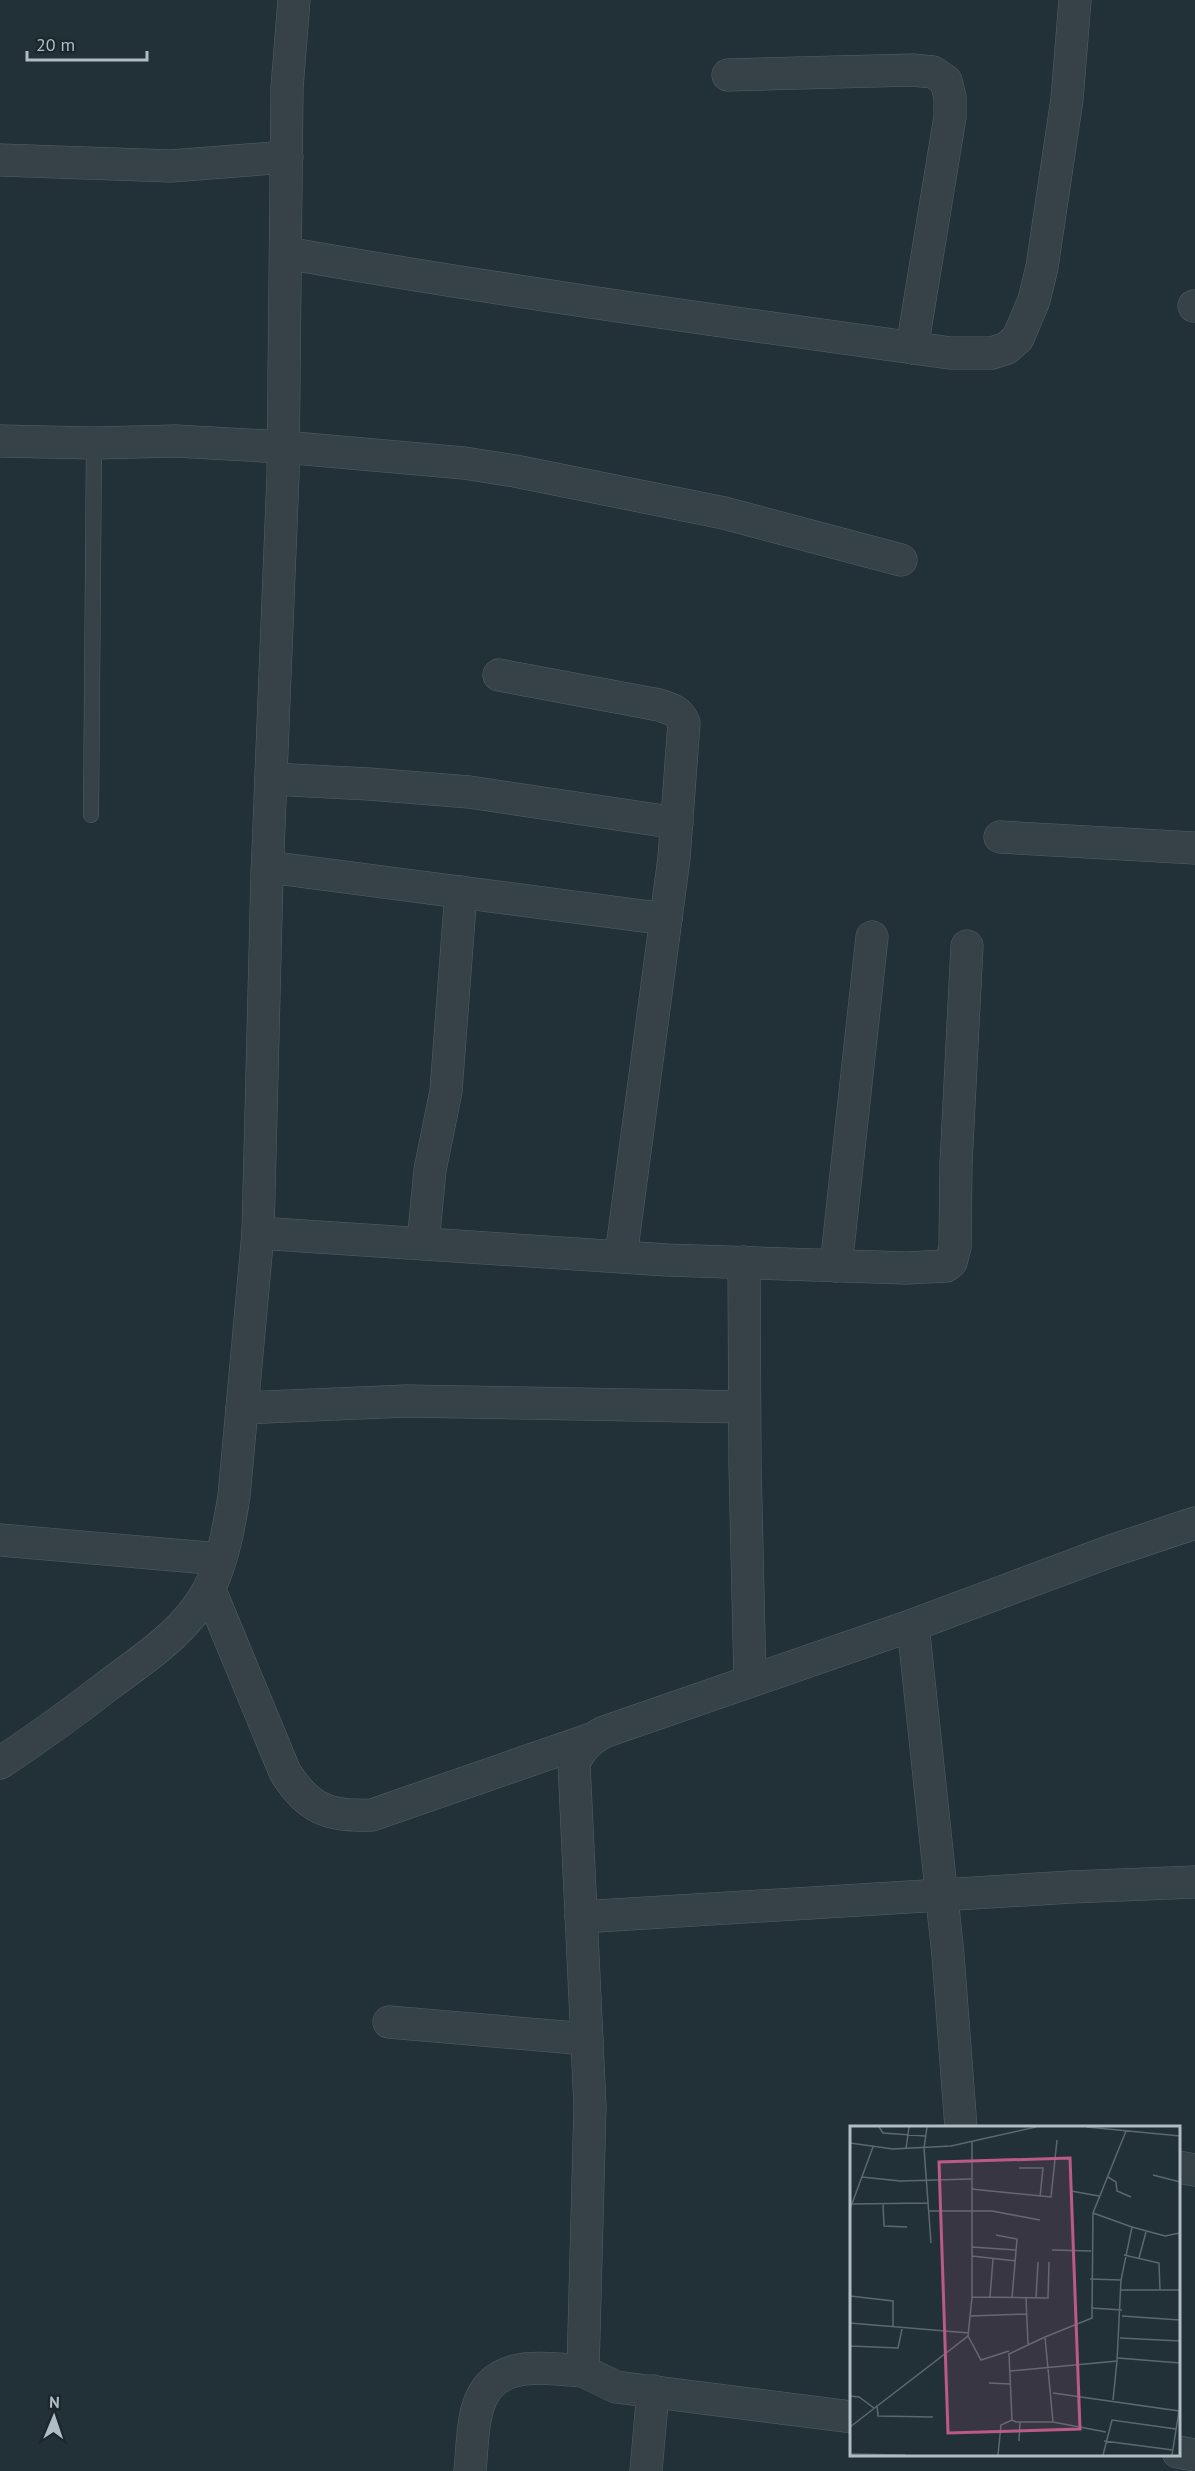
<svg xmlns="http://www.w3.org/2000/svg" width="1195" height="2471" font-family="'PT Sans',sans-serif">
<style>
.lines{fill:none;stroke-linecap:round;stroke-linejoin:round}
.lane-casing{stroke:#536066;stroke-width:16}
.street-casing{stroke:#536066;stroke-width:33}
.lane{stroke:#364248;stroke-width:15}
.street{stroke:#364248;stroke-width:32}
.inset-road{fill:none;stroke:#5b696f;stroke-width:1.5}
.view{fill:#bb5a85;fill-opacity:0.15;stroke:#bb5a85;stroke-width:3}
.inset-edge{fill:none;stroke:#b0bdc4;stroke-width:3}
</style>
<rect width="100%" height="100%" fill="#223137"/>
<g class="lines">
<defs>
<path id="lane" d="M91,815L94,443"/>
<g id="street">
<path d="M728,75L912,70L933,72L946,81L950,97V117L912,348"/>
<path d="M0,160L171,166L287,157"/>
<path d="M286,253C507,292 728,322 950,353H992L1007,348L1018,338L1034,300L1042,267L1067,99L1075,0"/>
<path d="M1194,306H1195"/>
<path d="M0,441L94,443L176,441L283,447L464,463L515,471L724,513L901,560"/>
<path d="M499,675L659,705C672,709 679,711 684,723L674,858L621,1256"/>
<path d="M271,779L369,784L469,792L677,823"/>
<path d="M1000,837L1195,848"/>
<path d="M268,867L666,919"/>
<path d="M258,1233L667,1260L906,1268L946,1266L951,1262L955,1247L956,1164L967,946"/>
<path d="M423,1243L430,1170L446,1091L461,892"/>
<path d="M744,1262L745,1464L750,1681"/>
<path d="M836,1266L872,937"/>
<path d="M242,1408L406,1401L744,1407"/>
<path d="M0,1540L220,1559"/>
<path d="M209,1588L285,1772C308,1809 329,1817 372,1815L591,1739"/>
<path d="M0,1763C38,1738 75,1711 111,1683C148,1656 187,1630 209,1589C223,1561 229,1527 234,1496L258,1233L267,875L283,475L287,88L294,0"/>
<path d="M581,1917L1071,1887L1195,1882"/>
<path d="M389,2022L587,2039"/>
<path d="M961,2128L948,1955L913,1625L1111,1551L1195,1523"/>
<path d="M1178,2167L1195,2170"/>
<path d="M852,2417L616,2387L583,2371L590,2106L574,1763C581,1748 589,1740 604,1732L913,1625"/>
<path d="M1178,2452L1195,2455"/>
<path d="M470,2471C472,2451 472,2429 477,2410C491,2358 541,2368 583,2371"/>
<path d="M646,2471L653,2391"/>
</g>
</defs>
<use href="#lane" class="lane-casing"/>
<use href="#street" class="street-casing"/>
<use href="#lane" class="lane"/>
<use href="#street" class="street"/>
</g>
<g transform="translate(850 2126)">
<rect width="330" height="330" fill="#223137"/>
<path class="inset-road" d="M29,1L33,7L75,10M77,1L74,22L81,117M237,1L330,10M0,17L43,23L101,20L186,1M56,23L59,1M169,42H193L190,71M303,49L330,56M12,51L50,55L121,53M258,51L266,56L267,65L281,71M121,63L201,71L207,14M221,65L249,70M2,78L78,77M33,78L34,100L57,101M0,83L23,21M78,85H142L190,94M282,101L315,110L330,107M146,109L167,113L162,172M122,121L166,124M202,124L241,125M274,129L309,137L310,164M122,130L166,135M289,132L296,106M240,153L271,154M270,164H330M0,170L43,175V202M122,171L198,172L199,136M140,171L143,133M176,172L178,218M186,172L188,136M241,182L272,184M121,190L176,188M272,190L330,194M0,197L119,207M118,210L131,234L159,225M195,211L159,228L162,294L166,296H203L195,211L242,192L243,87L276,5M270,212L330,215M0,220L48,222L52,203M268,232L330,237M160,245L267,235L271,154L282,101L243,87M139,257L161,258M203,267L329,285L322,329M0,270L9,271L24,282M263,274L267,235M27,279L28,290L83,291M203,296L256,306M0,301L118,210L122,171V15M169,315L170,296M254,315L323,324M0,328L55,329M148,329L151,299L162,294M253,329L262,294L326,303"/>
<path class="view" d="M220,32L230,303L98,307L89,36Z"/>
<rect width="330" height="330" class="inset-edge"/>
</g>
<g transform="translate(54 2417) rotate(2)" stroke="#1b272c" stroke-width="4.5" paint-order="stroke">
<path d="M0-4.5L10 22L0 15L-10 22Z" fill="#b0bdc4"/>
<text y="-9" font-size="16" font-weight="bold" text-anchor="middle" fill="#b0bdc4">N</text>
</g>
<path d="M27 51v9h120v-9" fill="none" stroke="#b0bdc4" stroke-width="3"/>
<text x="36" y="51" font-size="18" fill="#b0bdc4" stroke="#1b272c" stroke-width="4.5" paint-order="stroke">20 m</text>
</svg>
